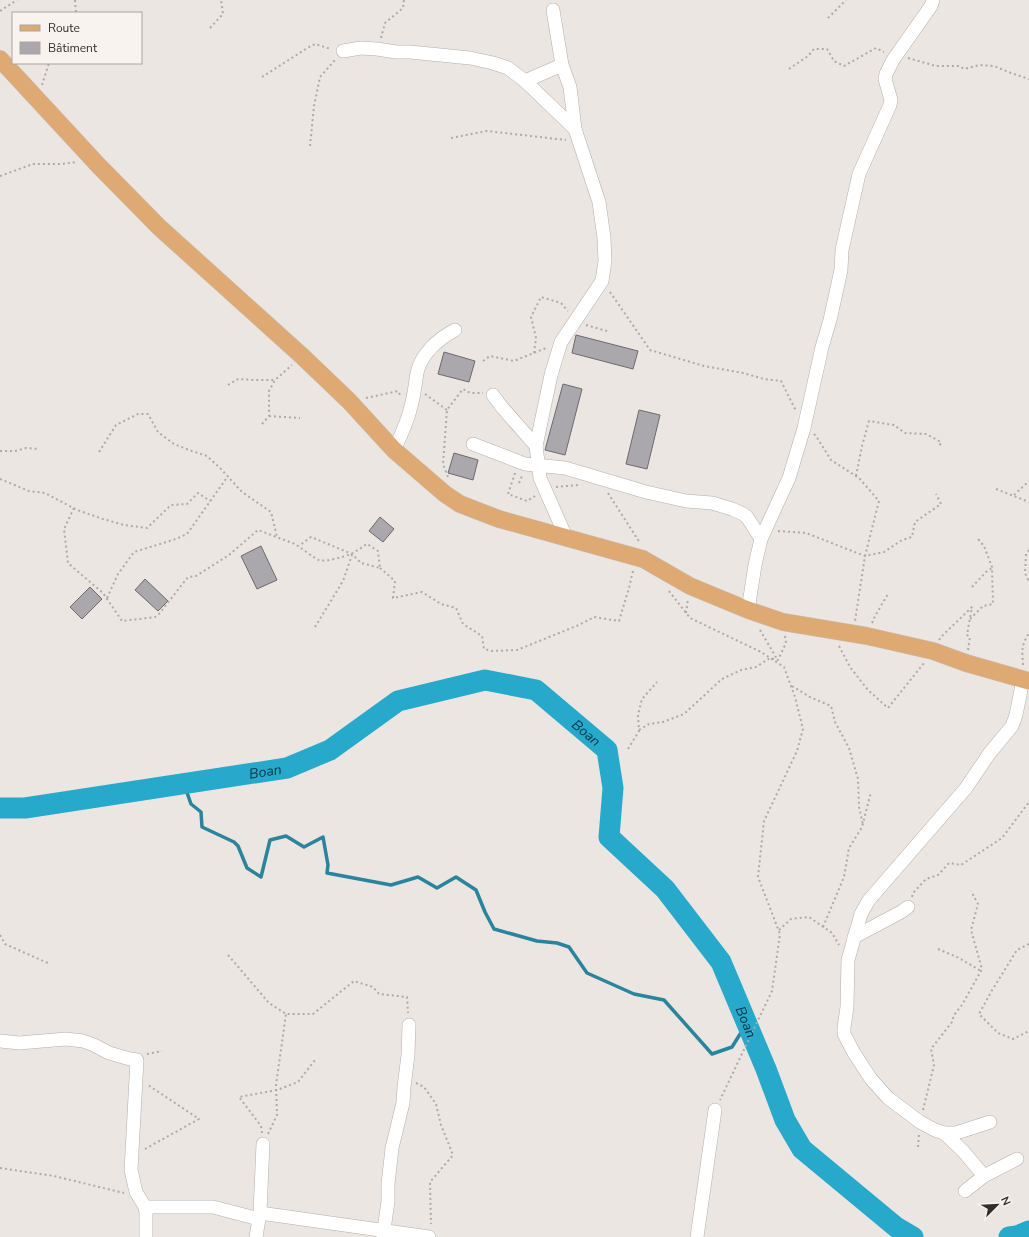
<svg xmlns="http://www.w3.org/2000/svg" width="1029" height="1237" font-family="'Nunito Sans',sans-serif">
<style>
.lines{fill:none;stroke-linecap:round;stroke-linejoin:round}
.stream{stroke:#2a849d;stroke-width:3.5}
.river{stroke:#27a9cc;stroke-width:21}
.building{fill:#aba8ad;stroke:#6c6a6e}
.minor-casing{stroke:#b3afab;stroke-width:14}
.major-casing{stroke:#c5c5c4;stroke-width:18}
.path{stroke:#aeaaa7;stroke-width:2;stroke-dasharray:2 3;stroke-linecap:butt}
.minor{stroke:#fff;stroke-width:13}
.major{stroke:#dfa974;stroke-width:17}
.labels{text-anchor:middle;stroke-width:4;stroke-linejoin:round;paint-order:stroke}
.water-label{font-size:14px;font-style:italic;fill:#003745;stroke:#f8f3ef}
</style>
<rect width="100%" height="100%" fill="#ebe6e2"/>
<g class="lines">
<path class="stream" d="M184,784L191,804L201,812L202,827L234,842L238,846L247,868L261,877L270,840L286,836L304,847L323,837L328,865L327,873L391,885L418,877L437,888L456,877L476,890L485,912L494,929L537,941L557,943L569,947L587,973L634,994L664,1000L712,1054L732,1047L747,1023"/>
<g class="river">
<path id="s1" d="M0,808H25L287,768L330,750L398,701L485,680L536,690L607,750L613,788L609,837L665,889L721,962L766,1069L785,1120L802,1149L896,1227L913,1237"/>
<path d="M1009,1237L1017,1236L1029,1231"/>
</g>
</g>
<g class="building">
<path d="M576,335L638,351L633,369L572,353Z"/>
<path d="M444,352L475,361L469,382L438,374Z"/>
<path d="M563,384L582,389L565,455L545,450Z"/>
<path d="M639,410L660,415L647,469L626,464Z"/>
<path d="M454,453L478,460L473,480L448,473Z"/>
<path d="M380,517L394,529L383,542L369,531Z"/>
<path d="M261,546L277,580L257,589L241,556Z"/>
<path d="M145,579L168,601L158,611L135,590Z"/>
<path d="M90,587L102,599L82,619L70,607Z"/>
</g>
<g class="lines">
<defs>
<g id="minor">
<path d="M343,51L361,48L377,49L396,52H410L470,58L493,63L508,68L525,81L575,129"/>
<path d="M525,81L562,65"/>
<path d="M493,395L501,406L536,446L540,478L566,537"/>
<path d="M473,444L525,464L565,468L646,492L686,501L712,503L732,509L743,514L747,517L761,539"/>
<path d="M536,446L551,375L561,342L602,281L605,261L604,238L599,202L575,129L570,87L562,65L553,10"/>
<path d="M394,450C400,437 407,423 410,410C414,398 415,385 417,373C421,354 438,339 455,330"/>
<path d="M748,610L755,565L761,539L789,478L804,428L822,347L830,320L841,270L842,250L859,174L890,105L891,100L885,79L886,74L893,60L931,6L933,0"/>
<path d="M854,937L901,912L908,907"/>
<path d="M0,1041L19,1043L66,1039L83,1041L94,1045L109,1053L130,1059L137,1060L131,1170L136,1192L145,1207L146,1213V1237"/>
<path d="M990,1122L956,1133H944L935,1130L920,1122L888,1098L871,1079L854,1053L844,1034V1028L847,1007L848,960L861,914L869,900L966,788L989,754L1012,726L1016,715L1023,680"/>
<path d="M944,1133L963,1151L984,1176"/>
<path d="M965,1191L984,1176L1017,1159"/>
<path d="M145,1207H213L259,1219"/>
<path d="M260,1213L429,1237"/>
<path d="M256,1237L260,1213L263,1144"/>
<path d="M383,1237L388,1201V1184L392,1148L403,1103L404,1087L408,1055L409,1025"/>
<path d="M697,1237L715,1110"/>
</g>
<path id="major" d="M0,59L98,165L159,227L302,356L349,401L394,450L445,494L460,504L499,519L643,559L690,586L748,610L783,622L867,636L933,651L966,663L1029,681"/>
</defs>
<use href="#minor" class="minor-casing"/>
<use href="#major" class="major-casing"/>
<g class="path">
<path d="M75,0L76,13"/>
<path d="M0,11L17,0"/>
<path d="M828,18L846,0"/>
<path d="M210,28L223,14L221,0"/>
<path d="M381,38L385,23L403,8L404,0"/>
<path d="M908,58L936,66H959L964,69L980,65L994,66L1011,73L1029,79"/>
<path d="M789,69L808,56L814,49H827L834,61L844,66L876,48L884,52"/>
<path d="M262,77L309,47L315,44L331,49"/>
<path d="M42,85L49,63"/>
<path d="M451,138L487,131L566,140"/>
<path d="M310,146L314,106L320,77L335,60"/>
<path d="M0,176L33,164H62L76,162"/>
<path d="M610,292L650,350L704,366L743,373L764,379L781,381L796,411"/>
<path d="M586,325L607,331"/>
<path d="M534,353L536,338L531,317L541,297L561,303L568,311"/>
<path d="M483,361L490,356L514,361L546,348"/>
<path d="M228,385L238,379L255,380H275"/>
<path d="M425,394L447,410"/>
<path d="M366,398L398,391L401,397"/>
<path d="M269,416L300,418"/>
<path d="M262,424L269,416V391L275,380L292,365"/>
<path d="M814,434L816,436L831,460L859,478L879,501L865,556L855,621"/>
<path d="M0,451H15L26,448L39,449"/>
<path d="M99,452L116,425L138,414H148L158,432L174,444L189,450L207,456L221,469L242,492L271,512L277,537"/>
<path d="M515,473L508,494L527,501L535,496"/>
<path d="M856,476L862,446L869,421L894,425L905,433L926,434L941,442L939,448"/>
<path d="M448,477L443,464L447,410L463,389L470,393H483"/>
<path d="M0,479L29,491L45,493L77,510L103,519L124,525L147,528L171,505L187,504L198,493L210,501"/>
<path d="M519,483L522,476"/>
<path d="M556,487L578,485"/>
<path d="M996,489L1029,502"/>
<path d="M608,493L640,543"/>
<path d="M1014,495L1029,481"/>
<path d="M74,508L64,529L68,563L103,593L122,621L155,617L159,614L188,577L196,576L229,555L258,530L295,544C300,547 315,559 319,560C327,562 343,557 351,554C357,551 362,547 367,544L378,551L380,568L361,563L352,554L311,537L299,546"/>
<path d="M778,531L806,533L865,556L884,552L902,540L912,537L915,522L941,504L936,494"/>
<path d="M1029,550L1026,554L1025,573L1029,582"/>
<path d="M380,568L395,581L393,598L422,592L441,604L456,608L463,624L482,636L484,649L492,651L517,650L579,625L594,617L619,621L629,588L633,571"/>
<path d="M972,587L986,572L992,568"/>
<path d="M669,591L690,618L761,652L784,667L795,697L803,729L797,751L764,821L758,877L780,934L772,991L720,1100"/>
<path d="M107,598L118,574L134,552L176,539L187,534L228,476"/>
<path d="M686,613L688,599"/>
<path d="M970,619L983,606L993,604L992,567L984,546L978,539"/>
<path d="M872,623L875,616L888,594"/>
<path d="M315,627L343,581L352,555"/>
<path d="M760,630L777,659"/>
<path d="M939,640L942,636L973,606"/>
<path d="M839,646L850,667L868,690L888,708L924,663"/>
<path d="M968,650L970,637L967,635L972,607"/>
<path d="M1023,665C1022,650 1021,646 1029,633"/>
<path d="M792,686L810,697L831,706L835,722L849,748L858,779L859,807L863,825"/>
<path d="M639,730L649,724L663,722L684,714L722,679L741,670L756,667L770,658L778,660L786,643L785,636"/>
<path d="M628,749L639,731L638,715L642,699L657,682"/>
<path d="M912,897L913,893L926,879L938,875L949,863L961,865L1002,838L1029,802"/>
<path d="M823,927L844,877L849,848L862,827L871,792"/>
<path d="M779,930L791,919L809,917L832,933L839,945"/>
<path d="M0,935L5,944L50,964"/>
<path d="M1029,944L1017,950L991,992L979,1014L998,1033L1013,1039L1029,1031"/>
<path d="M938,949L959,958L981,971"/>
<path d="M228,955L269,1003L286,1014H313L354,981L373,987L379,994L407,997L408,1013"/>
<path d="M147,1054L162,1051"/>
<path d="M416,1083L424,1087L436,1104L441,1125L453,1155L430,1182L431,1224"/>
<path d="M923,1110L934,1065L931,1049L952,1022L954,1015L962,1005L982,969L971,930L978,904L971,891"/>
<path d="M262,1133L261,1126L239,1097L277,1090L298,1082L315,1060"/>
<path d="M268,1134L277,1115L276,1085L286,1014"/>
<path d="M918,1147L919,1134"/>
<path d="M145,1149L199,1119L148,1085"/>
<path d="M0,1168L54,1176L124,1193"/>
</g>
<use href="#minor" class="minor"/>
<use href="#major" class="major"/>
</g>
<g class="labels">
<g class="water-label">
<text dy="5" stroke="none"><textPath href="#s1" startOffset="628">Boan</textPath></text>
<text dy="5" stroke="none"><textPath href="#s1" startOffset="268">Boan</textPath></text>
<text dy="5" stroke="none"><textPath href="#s1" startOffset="976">Boan</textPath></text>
</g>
</g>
<rect x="12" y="12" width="130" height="52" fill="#f8f3ef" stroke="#a8a5a2"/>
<rect x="20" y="25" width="20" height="6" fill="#dfa974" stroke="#a8a5a2"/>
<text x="48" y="32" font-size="12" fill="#312f2e">Route</text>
<rect x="20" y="42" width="20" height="12" fill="#aba8ad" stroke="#a8a5a2"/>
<text x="48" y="52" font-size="12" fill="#312f2e">Bâtiment</text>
<g transform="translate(997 1205) rotate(66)" stroke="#f8f3ef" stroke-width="3" paint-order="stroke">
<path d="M0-3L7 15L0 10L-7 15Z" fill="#312f2e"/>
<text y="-6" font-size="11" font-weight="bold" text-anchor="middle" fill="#312f2e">N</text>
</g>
</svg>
